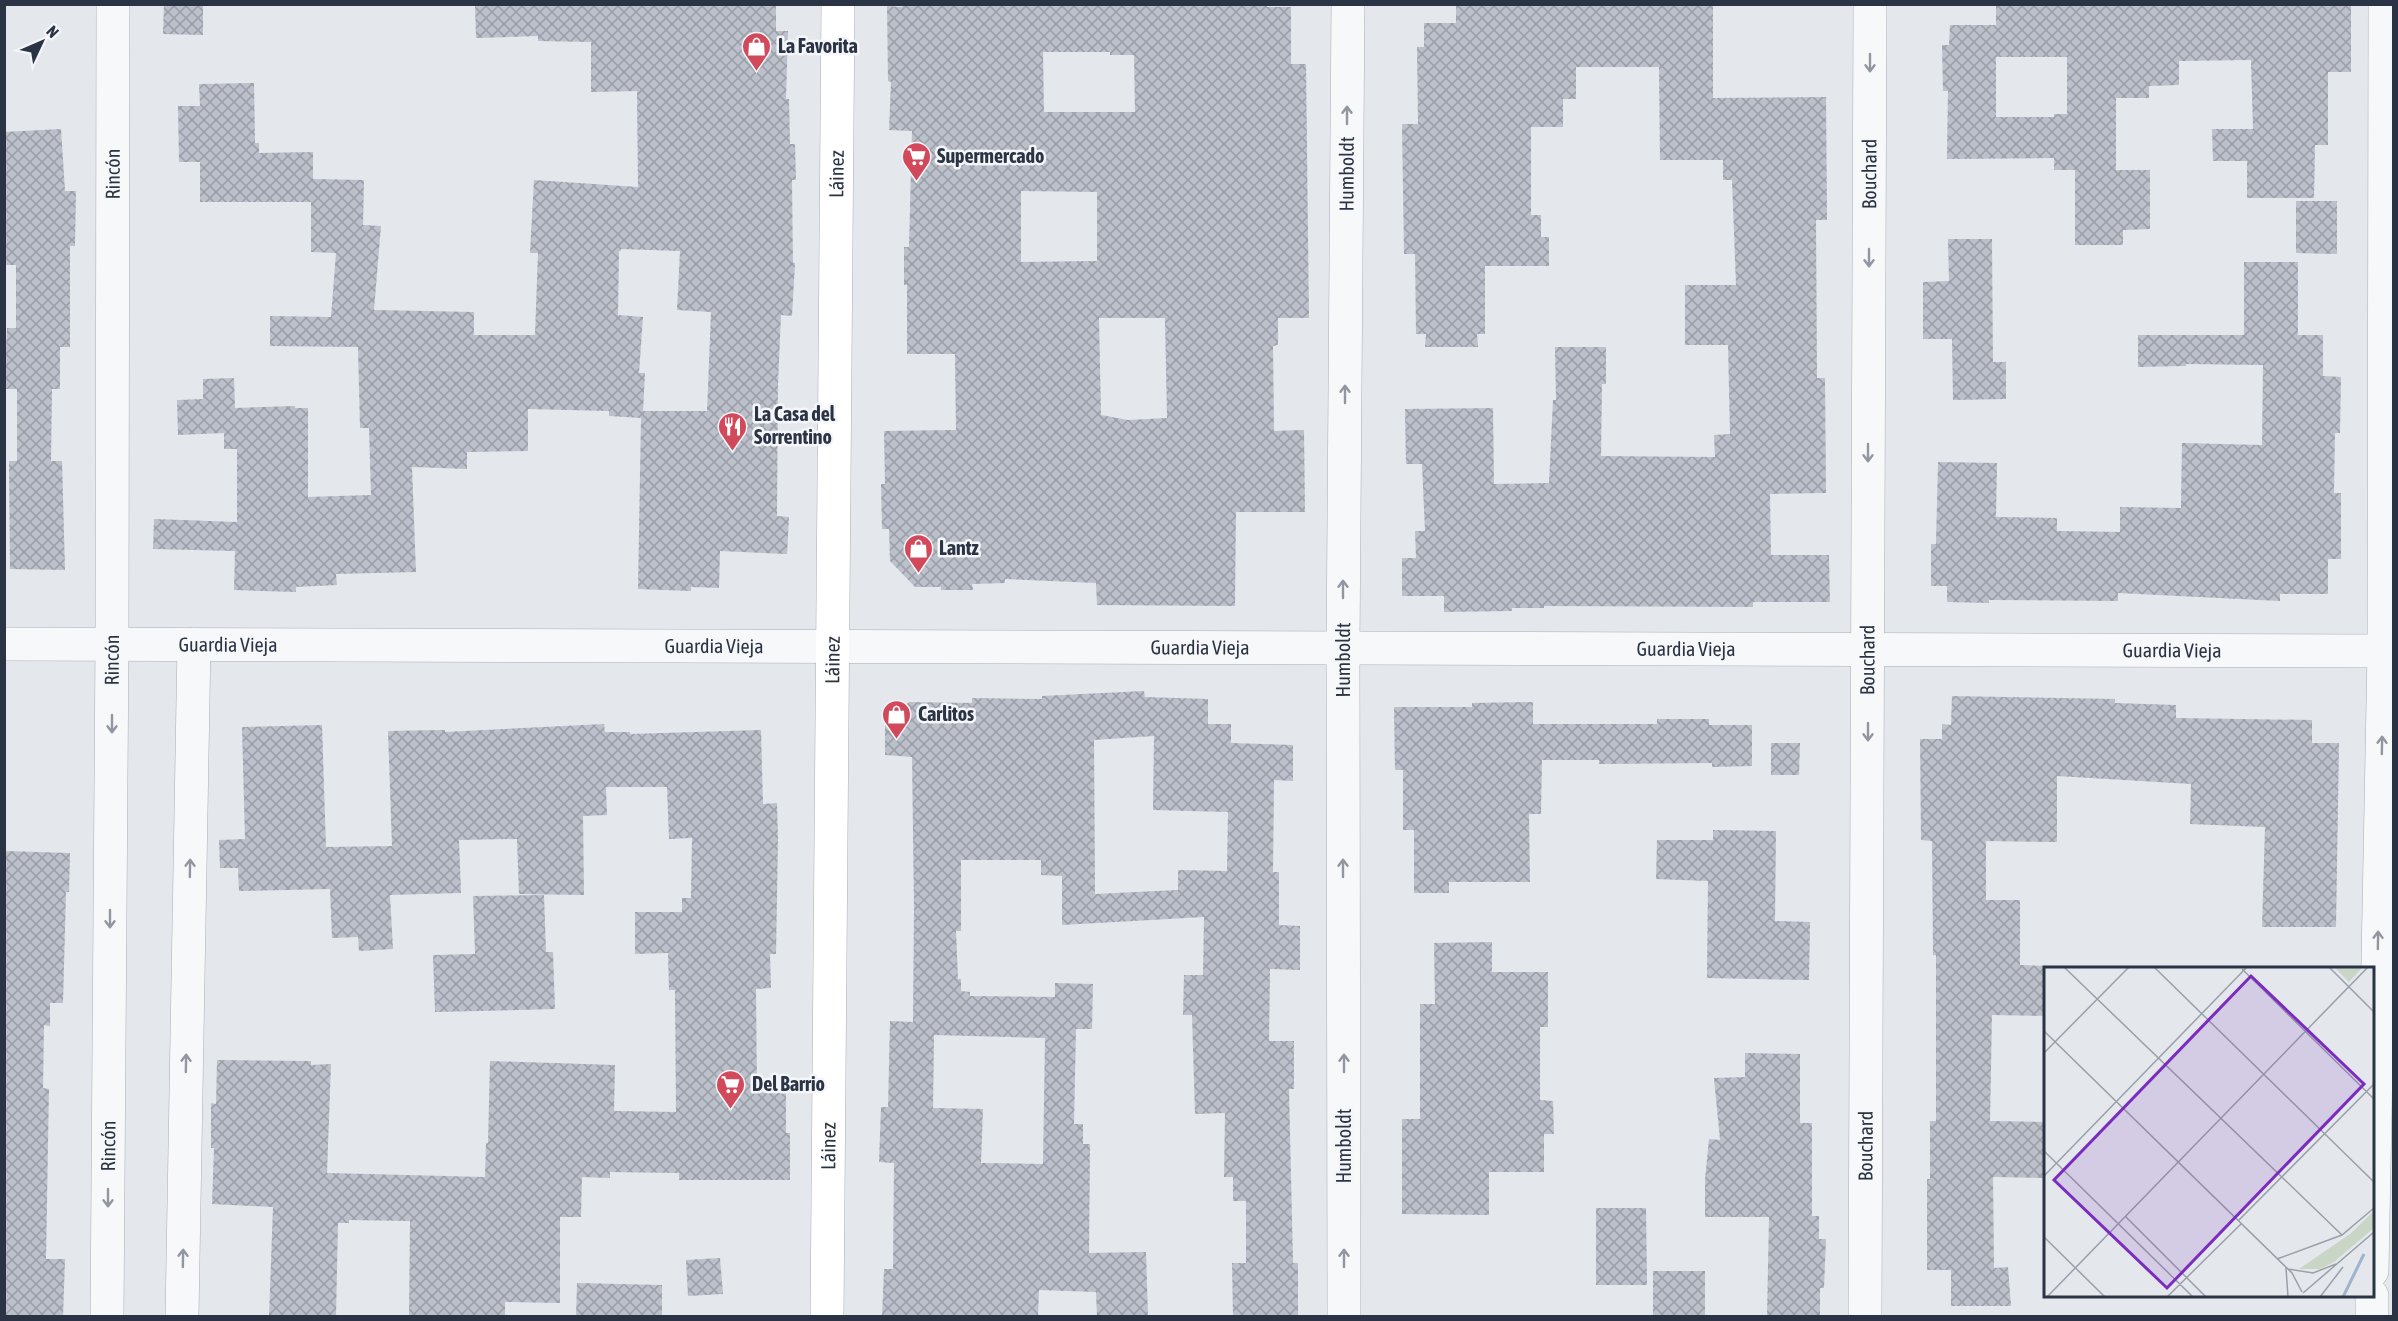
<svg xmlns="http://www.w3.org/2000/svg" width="2398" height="1321" font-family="'Asap Condensed',sans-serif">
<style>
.building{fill:url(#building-cross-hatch);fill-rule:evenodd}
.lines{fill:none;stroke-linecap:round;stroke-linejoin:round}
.minor-casing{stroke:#a9aeb7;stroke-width:34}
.secondary-casing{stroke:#a9aeb7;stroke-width:34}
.minor{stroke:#f7f8fa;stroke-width:33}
.secondary{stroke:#fff;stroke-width:33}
.oneway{stroke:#9196a0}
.labels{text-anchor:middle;stroke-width:5;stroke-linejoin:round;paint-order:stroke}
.poi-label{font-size:20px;font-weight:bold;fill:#2b3445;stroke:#f4f6f9;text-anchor:start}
.street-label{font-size:20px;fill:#2b3445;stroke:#f4f6f9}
.inset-river{fill:none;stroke:#9fb4cc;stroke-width:3}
.inset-road{fill:none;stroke:#9a9fa9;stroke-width:1.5}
.view{fill:#7b2cbf;fill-opacity:0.15;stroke:#7b2cbf;stroke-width:3}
.inset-edge{fill:none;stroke:#2b3445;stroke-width:3}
</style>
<defs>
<pattern id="building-cross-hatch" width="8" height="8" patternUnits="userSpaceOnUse" patternTransform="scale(1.5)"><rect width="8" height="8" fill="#bbc0ca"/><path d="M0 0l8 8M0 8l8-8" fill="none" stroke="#989da6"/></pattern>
</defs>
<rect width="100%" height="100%" fill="#e4e7ec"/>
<g class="building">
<path d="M164,4H203V35L163,34Z"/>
<path d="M475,4H776V31H788L786,99H789L790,144H795L796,180H792L793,263H795L792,316L781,315L778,384L777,516L789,517L787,554L720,551L719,588L691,587V591L638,589L641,418L609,416V411L528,409V451L467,452V469L412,467L416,572L336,574L337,585L296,587V592L234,590L235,551L153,549L154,519L237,522V449H224V433L178,435L177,400L203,399V379L234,378L235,408L295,406V408H308V497L371,495L369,428H360L358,347L270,346V316L331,317L336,253L311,252V202H200V162H179L178,106H200L199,84L254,83L255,143H259V153L313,152V179L364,180L363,225L381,226L374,310L474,312V335H535L538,253H530L534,180L638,187L637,91L591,92V42L538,41V36L476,38ZM621,249L680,251L677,310L711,312L707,411H643L645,373H639L643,317L618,315L619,251H621Z"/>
<path d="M902,4H1267V7H1291V64H1306L1309,318H1278V345L1273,346L1274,431L1304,430L1305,512H1236L1235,606L1097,605L1096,583L1005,579V583L972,584L973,590H941V587H915L890,561L889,529H882L881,484H885L884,431L956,430L955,354H907V285H904V247H909L912,131L889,130L891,82L888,81L887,6L902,7ZM1043,52H1110V55H1134L1135,112H1044ZM1021,191L1097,192V261L1021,262ZM1099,318H1165L1167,418L1128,420L1101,415Z"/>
<path d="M1456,4H1713V98L1826,97L1827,220H1816L1817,378H1825L1826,493L1770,494L1771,555H1829L1830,602H1753V607L1544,606V608H1512V611L1444,612V596H1402V558H1416L1415,531H1425L1422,464H1406L1405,409L1493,408L1494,484L1549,483L1553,400H1556L1555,347H1606V384H1602L1601,456L1715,457L1714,435L1730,434L1728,345H1685V285H1736L1732,180H1723V160H1660L1659,67H1576V99H1563V127H1531V215H1541V237H1549V266H1485V334H1477L1478,347H1425L1426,334H1416L1415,254H1404L1402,124H1418L1417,47H1424V23H1456Z"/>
<path d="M2351,4V72H2328V145H2315L2314,198H2247V161H2213L2212,129H2253L2251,60L2179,61V85L2149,86V98H2116V170H2150V229L2123,230V245H2075V170H2054V158L1947,159L1948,91H1943L1942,45H1949L1950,25H1996V5ZM1996,57H2067V114H2054V117H1996Z"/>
<path d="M61,129L65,191H76L75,246H70V347H60V389H52L51,461H62L65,570L10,569L9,461H17V389H4L7,328H16V265H4V132Z"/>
<path d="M2296,201H2337V254L2296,253Z"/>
<path d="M1948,239H1992L1993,362H2006V399L1953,400L1952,339H1923V282L1949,281Z"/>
<path d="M2244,262H2298V335H2323V376L2341,377L2340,433H2335L2334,493H2341V559H2328V594H2280V601L2118,593V601L1989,600V603L1947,602V586H1931V544H1936L1938,462L1997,463L1996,517L2057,518V531L2120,532V507L2181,508L2182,443L2262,445L2263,365L2186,364V366L2138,367V335H2244Z"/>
<path d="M1144,691L1145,697L1208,699V724H1231V743L1293,745V781L1274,780L1273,872H1279V925L1300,926V970L1270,969L1269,1041H1294V1089H1289L1293,1263H1298V1317H1233L1232,1263H1246V1201H1233V1177H1224L1225,1113L1195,1114L1192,1015H1183L1184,975H1203L1204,917L1062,925V876L1041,875V860H961V931H956L958,979H961V991L970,992V996L1055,997V983L1093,984L1092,1029H1076L1074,1124H1083V1144H1090L1089,1253L1146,1252L1148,1317H1097L1096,1292L1039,1290L1038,1317H882L884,1269H893L894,1163L879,1162L881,1107H888L890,1021L913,1022L914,908L912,757L885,755V723L909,702L972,703V698L1042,699V696ZM1154,736L1153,810L1228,812L1227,871L1178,870V890L1095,894L1094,740ZM934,1035L1045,1038L1043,1164L981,1163L983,1109L933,1108Z"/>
<path d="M1952,696L2115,699V703L2176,705V718L2312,720V743H2339L2336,927H2262L2265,827L2190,824L2191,784L2057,776V842L1986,841V900H2020V965L2046,966V1016L1992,1015L1990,1121L2046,1122V1178L1993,1177L1994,1268L2008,1267L2011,1306H1951V1270H1927V1179H1930V1121H1936V955H1933L1932,841L1921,840L1920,739H1942V724L1951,725Z"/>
<path d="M1533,702V724H1657V719H1709V725H1752V766L1712,767V763L1599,764V760H1542L1541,814H1529L1530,882H1449V893H1414V830H1403V770H1395L1394,707H1472V703Z"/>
<path d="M604,724L605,732H630V734L761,730L763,804L777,803L778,839L776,954H770L771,988L756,989L757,1092L786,1093V1133H790V1180H679V1173L610,1172V1178L582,1177L581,1217H560V1303L505,1302V1315L409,1317L410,1221L349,1220V1223H338L336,1317H269L273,1207L212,1204L214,1148H211V1103L216,1104L217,1060L311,1061V1065L331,1064L327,1173L485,1177L486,1143H488L490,1061L615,1065L614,1111L676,1112L675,990H669L668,953L635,954V912H682V898H691L692,838L669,839L667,787H606L607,815L583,816L584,895L519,894L517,839L459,840L461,893L390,895L393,949L359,951L358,937L332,938L330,889L239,891L238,868H220L219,840L245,839L242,727L322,725L326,847L392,846L388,731L445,730V732Z"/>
<path d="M1771,743H1800L1799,775H1771Z"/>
<path d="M1713,830L1776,831L1775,921L1810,922L1809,980L1707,978L1708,881L1656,879L1657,840H1713Z"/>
<path d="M6,851L70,853L69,892H66L63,1003H50V1026L44,1025L43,1088L49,1089L46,1259H65L63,1317H4Z"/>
<path d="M544,895L546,952H553L555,1009L435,1012L433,955L475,954L473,896Z"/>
<path d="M1492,942V972H1548V1027H1540V1100L1553,1101L1554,1134H1544V1172H1489V1215L1402,1214V1119H1420V1004H1435L1434,943Z"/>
<path d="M1745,1053L1800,1054V1123H1812V1216H1819V1239H1826L1824,1288H1820V1317H1767L1769,1217H1705V1180L1709,1139L1720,1140L1714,1078L1745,1077Z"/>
<path d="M1596,1208H1646L1647,1285H1596Z"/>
<path d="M720,1258L723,1294L688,1296L686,1260Z"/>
<rect x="1653" y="1271" width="52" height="46"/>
<path d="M577,1283L662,1285V1317H576Z"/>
</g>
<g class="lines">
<defs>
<g id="minor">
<path id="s1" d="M4,644L2394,651"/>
<path d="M2372,1271L2384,651L2385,4"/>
<path id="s2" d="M107,1316L112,644L113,4"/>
<path d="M182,1316L194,644"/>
<path id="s3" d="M1344,1316L1343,648L1348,4"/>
<path id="s4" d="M1865,1316L1870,4"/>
<path d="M2372,1316V1296"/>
</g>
<g id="secondary">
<path id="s5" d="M827,1316L838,4"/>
</g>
</defs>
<use href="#minor" class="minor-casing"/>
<use href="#secondary" class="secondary-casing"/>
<use href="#minor" class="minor"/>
<use href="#secondary" class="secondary"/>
</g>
<defs><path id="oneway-shaft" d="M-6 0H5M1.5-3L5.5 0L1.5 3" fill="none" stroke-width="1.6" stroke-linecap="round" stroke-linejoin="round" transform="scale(1.5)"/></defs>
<g class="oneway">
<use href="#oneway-shaft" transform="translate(1870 63) rotate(90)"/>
<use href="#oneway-shaft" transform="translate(1347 115) rotate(-90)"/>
<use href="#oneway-shaft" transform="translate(1869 258) rotate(90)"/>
<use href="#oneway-shaft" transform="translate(1345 394) rotate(-90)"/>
<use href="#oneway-shaft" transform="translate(1868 453) rotate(90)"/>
<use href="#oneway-shaft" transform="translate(1343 589) rotate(-90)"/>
<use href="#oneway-shaft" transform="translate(112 724) rotate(90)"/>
<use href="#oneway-shaft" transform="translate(1868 732) rotate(90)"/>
<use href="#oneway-shaft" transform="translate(2382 745) rotate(-89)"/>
<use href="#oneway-shaft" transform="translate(190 868) rotate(-89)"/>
<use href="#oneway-shaft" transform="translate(1343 868) rotate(-90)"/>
<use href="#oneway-shaft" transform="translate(110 919) rotate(90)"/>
<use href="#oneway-shaft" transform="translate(2378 940) rotate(-89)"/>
<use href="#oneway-shaft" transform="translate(186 1063) rotate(-89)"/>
<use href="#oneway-shaft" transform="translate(1344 1063) rotate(-90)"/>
<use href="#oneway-shaft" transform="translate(108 1198) rotate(90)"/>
<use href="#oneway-shaft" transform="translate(183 1258) rotate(-89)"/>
<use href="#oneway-shaft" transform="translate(1344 1258) rotate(-90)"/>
</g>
<defs>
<symbol id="shop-pin" viewBox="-11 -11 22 30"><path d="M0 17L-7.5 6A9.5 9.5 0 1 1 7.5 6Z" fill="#d1495b" stroke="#f4f6f9"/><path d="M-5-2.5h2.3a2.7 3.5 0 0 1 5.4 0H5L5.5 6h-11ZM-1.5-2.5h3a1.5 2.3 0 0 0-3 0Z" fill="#fff"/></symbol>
<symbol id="supermarket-pin" viewBox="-11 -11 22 30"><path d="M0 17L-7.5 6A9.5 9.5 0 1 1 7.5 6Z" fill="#d1495b" stroke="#f4f6f9"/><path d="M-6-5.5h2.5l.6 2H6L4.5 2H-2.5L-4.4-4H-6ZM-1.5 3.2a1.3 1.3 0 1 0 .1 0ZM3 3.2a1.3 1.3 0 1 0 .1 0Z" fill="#fff"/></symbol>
<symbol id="restaurant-pin" viewBox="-11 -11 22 30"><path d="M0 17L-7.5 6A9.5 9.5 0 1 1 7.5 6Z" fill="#d1495b" stroke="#f4f6f9"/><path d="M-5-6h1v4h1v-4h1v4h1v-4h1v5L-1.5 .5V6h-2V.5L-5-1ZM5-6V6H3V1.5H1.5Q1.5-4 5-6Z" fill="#fff"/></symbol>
</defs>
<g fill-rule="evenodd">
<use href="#shop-pin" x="740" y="30" width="33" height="45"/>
<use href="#supermarket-pin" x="900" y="140" width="33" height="45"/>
<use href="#restaurant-pin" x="716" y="410" width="33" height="45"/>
<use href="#shop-pin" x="902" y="532" width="33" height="45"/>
<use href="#shop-pin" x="880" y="698" width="33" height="45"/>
<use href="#supermarket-pin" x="714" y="1068" width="33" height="45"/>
</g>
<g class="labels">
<g class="poi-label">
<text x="778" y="53">La Favorita</text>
<text x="937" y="163">Supermercado</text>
<text x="754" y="421">La Casa del<tspan x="754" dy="23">Sorrentino</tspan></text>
<text x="939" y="555">Lantz</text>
<text x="918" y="721">Carlitos</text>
<text x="752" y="1091">Del Barrio</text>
</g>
<g class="street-label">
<text dy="7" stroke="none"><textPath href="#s2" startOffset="1142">Rincón</textPath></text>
<text dy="7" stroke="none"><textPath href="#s5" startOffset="1142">Láinez</textPath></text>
<text dy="7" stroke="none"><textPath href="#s3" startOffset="1142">Humboldt</textPath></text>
<text dy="7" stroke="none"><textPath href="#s4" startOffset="1142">Bouchard</textPath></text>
<text dy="7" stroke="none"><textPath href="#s1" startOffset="224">Guardia Vieja</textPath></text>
<text dy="7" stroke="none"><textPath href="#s1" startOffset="710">Guardia Vieja</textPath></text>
<text dy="7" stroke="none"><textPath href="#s1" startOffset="1196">Guardia Vieja</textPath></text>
<text dy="7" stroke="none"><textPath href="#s1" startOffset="1682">Guardia Vieja</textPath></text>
<text dy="7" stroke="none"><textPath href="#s1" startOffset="2168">Guardia Vieja</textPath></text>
<text dy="7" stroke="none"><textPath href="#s3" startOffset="656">Humboldt</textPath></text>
<text dy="7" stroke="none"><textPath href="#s2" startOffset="656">Rincón</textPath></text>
<text dy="7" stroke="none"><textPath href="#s5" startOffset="656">Láinez</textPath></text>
<text dy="7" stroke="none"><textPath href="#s4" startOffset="656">Bouchard</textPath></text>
<text dy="7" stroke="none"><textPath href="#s2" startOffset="170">Rincón</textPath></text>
<text dy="7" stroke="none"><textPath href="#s5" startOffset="170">Láinez</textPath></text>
<text transform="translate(1344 1146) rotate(-90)" y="7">Humboldt</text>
<text dy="7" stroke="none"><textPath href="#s4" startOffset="170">Bouchard</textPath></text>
</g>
</g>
<g transform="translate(2044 967)">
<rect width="330" height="330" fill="#e4e7ec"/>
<path d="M330,244V261L290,295L276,302H255L306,267Z" fill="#c9d6c5"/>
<path d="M290,0H319L305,15Z" fill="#c9d6c5"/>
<path class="inset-river" d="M299,330L320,287"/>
<path class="inset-road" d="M20,0L298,268M110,0L330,215M285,0L330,45M198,2L330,132M0,64L248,306L258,325M0,86L85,0M0,184L149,330M0,209L203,0M81,249L162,330M194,254L330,117M0,270L61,330M233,292L298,268L330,241M242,301L244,330M244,302L269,306L292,297M259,326L330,265M3,330L324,0M123,330L197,257M276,330L299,300"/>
<path class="view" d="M207,9L320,117L123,321L10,213Z"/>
<rect width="330" height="330" class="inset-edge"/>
</g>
<rect width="2398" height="1321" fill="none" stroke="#2b3445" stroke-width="12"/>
<g transform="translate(42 42) rotate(46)" stroke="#f4f6f9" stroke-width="4.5" paint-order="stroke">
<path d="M0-4.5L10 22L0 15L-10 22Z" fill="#2b3445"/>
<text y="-9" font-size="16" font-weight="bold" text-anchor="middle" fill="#2b3445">N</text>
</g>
</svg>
